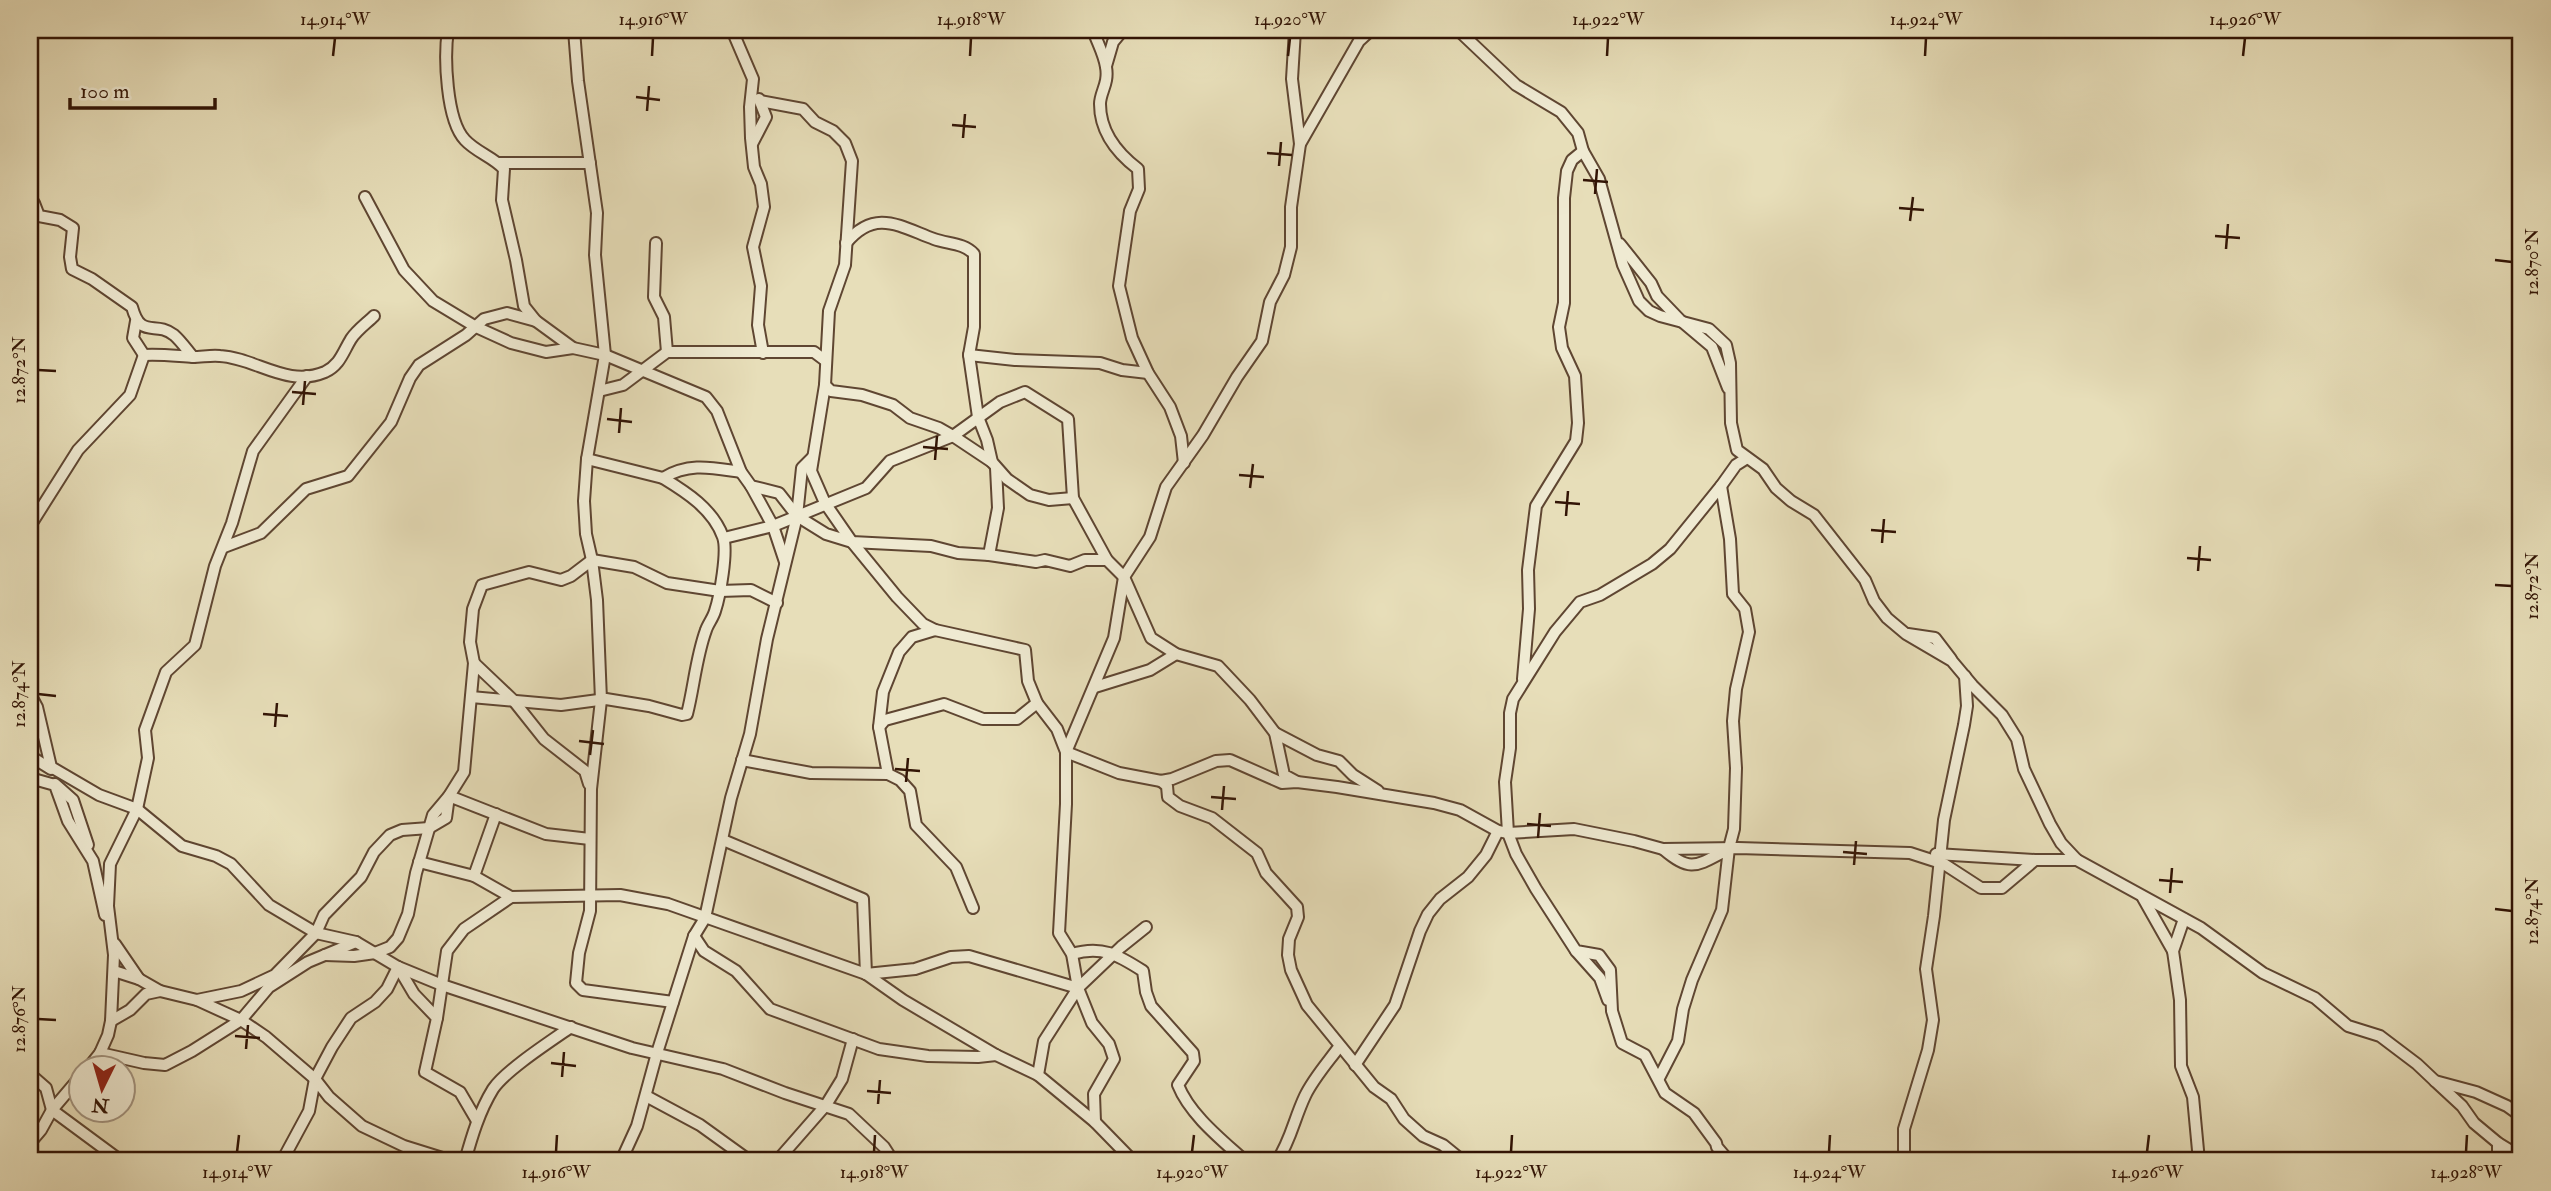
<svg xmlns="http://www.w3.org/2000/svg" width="2551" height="1191" font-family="'IM FELL Double Pica',serif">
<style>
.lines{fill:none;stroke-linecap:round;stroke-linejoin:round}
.minor-casing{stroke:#5f4632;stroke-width:14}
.minor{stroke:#efead2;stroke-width:10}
.ticks{fill:none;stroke:#321405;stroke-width:2.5}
.neatline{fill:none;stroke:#321405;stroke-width:2.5}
.ticks-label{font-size:18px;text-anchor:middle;fill:#321405}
</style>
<rect width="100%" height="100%" fill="#e7deb9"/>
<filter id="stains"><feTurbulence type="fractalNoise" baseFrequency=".00286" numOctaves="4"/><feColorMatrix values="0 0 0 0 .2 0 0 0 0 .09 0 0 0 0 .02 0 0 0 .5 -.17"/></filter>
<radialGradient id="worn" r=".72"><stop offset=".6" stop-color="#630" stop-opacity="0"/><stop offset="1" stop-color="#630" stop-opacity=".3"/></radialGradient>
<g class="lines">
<defs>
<g id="minor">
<path d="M448,30C444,56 446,120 465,140C476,152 493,157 504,169L502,200L516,260L524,306L536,321L573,348"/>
<path d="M574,30L578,81L597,213L595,255L605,355L587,459L584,501L586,534L592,560L597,600L601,700L591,789L590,911L579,953L576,983L583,990L673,1002"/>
<path d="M732,30L753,79L750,107L751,138L754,167L761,184L764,207L753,247L761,286L758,325L763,353"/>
<path d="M1093,30C1097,42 1104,54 1106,67C1109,84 1100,92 1100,104C1100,132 1117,153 1138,169L1139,189L1130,211L1119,286L1132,338L1148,373L1170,407L1181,436L1184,463"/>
<path d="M1295,30L1292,79L1300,144"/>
<path d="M1458,30L1516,85L1561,112L1578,133L1583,151L1599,179L1623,265L1639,301L1649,311L1660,316L1709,329L1726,345L1730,363L1731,423L1737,450L1763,469L1776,488L1791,501L1814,515L1865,580L1874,601L1887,618L1906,634L1952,661L1973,686L2002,715L2017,739L2024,769L2050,824L2061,843L2077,860"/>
<path d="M1106,66L1113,42L1123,30"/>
<path d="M760,101L803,109L815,122L833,131L845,143L852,161L845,265L829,311L825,385L831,391L862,395L893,405L910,418L939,428L953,436L992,462"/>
<path d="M752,144L766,117L759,99"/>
<path d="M499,163H590"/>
<path d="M365,197L404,270L433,301L476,327L511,343L546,352L573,348L605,355L706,397L717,411L741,472L751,486L779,493L797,516L826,534L852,542L931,546L958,553L989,555L1036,562L1045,560L1070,566L1085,560H1107"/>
<path d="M30,201L34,203L39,216L60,220L73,228L70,257L72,269L92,279L132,307C141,340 155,320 174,335C181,341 187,350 193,357"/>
<path d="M656,243L654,297L664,317L667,352"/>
<path d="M846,243C875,208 899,226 934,239C948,244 964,243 974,254V327L969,355L978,417L987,440L992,462L1007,479L1030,495L1049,500L1073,498"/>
<path d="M1620,244L1651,283L1657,296L1680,320L1712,347L1728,388"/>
<path d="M136,321L133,338L144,355"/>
<path d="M144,355C161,354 176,356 193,357C202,357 211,355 220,356C256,358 287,388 325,372C340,365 343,352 351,339C357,330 367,323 374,316"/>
<path d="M969,355L1015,360L1100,363L1122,370L1148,373"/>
<path d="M825,385L811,471L825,503L852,542L897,597L923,624L935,630L1025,650L1028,681L1037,703"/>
<path d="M599,391L623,385L667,352H814L826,361"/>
<path d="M587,459L663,478C690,462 712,468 741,472"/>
<path d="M751,486L773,526L785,562"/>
<path d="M30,526L78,450L130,395L144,355"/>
<path d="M724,538L773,526L866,488L890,461L953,436L1000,402L1025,392L1068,419L1073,498L1107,560L1124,577L1151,638L1176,654L1218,666L1250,700L1275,733L1284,775L1297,782"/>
<path d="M224,547L261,533L306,489L348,476L391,422L410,378L419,365L466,335L484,319L507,313L536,321"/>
<path d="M989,555L998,508L996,468"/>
<path d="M935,630L912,637L899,652L883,692L879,727L888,774L900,780L910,791L916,825L956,867L973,908"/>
<path d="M1908,634L1935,638L1951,659"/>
<path d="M474,663L513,700L544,739L585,771L589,784"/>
<path d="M1523,679L1529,609L1528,570L1536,506L1576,441L1578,423L1575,376L1562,348L1559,327L1564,303V198L1567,171L1572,160L1583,151"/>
<path d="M1095,687L1150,670L1176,654"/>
<path d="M30,694L37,707L51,767L99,795L137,809L182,846L216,856L231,864L269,905L316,933L356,942L398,967L442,985L632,1048L723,1069L785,1093L849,1114L884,1147L893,1161"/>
<path d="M471,697L561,705L606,699L649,706L682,715L687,714C694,687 696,657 706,630C708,624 713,618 715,611C720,596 728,551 723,537C713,509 686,492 663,478"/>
<path d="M879,727L885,720L944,704L983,719H1017L1037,703L1057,729L1066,752V804L1059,933L1072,954L1078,988L1044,1041L1038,1075L1095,1122L1133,1161"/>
<path d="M1275,733L1317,755L1339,761L1353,775L1378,791"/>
<path d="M1066,752L1119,773L1161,781L1172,779L1216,761L1230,760L1282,783L1297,782L1337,787L1434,803L1460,810L1498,831L1508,833L1574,829L1634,841L1663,849L1738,848L1910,853L1944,864L1981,888H2002L2035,860H2077L2201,928L2263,973L2315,998L2348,1026L2380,1036L2417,1064L2435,1081L2476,1092L2507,1106L2521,1116"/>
<path d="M1066,752L1114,638L1124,577L1150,537L1166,487L1203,435L1237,377L1262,341L1270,302L1284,275L1291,247V207L1300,144L1359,41L1371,30"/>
<path d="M30,756L51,769"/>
<path d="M742,760L811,773L888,774"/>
<path d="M30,778L55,785L68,821L93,861L105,915"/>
<path d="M1161,781L1167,786L1168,797L1180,806L1212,818L1257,853L1266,873L1297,907L1298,917L1289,939L1288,955L1291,970L1307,1005L1374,1087L1391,1099L1404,1119L1423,1136L1443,1145L1459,1158L1474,1161"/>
<path d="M55,784L73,800L88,845"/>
<path d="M723,840L863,899L866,974"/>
<path d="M1663,849C1691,873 1696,866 1727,850"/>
<path d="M1936,854L2035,860"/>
<path d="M419,862L474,876L511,897"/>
<path d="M474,876L496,814"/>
<path d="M2143,898L2173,951"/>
<path d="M2184,919L2173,951L2180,1000L2181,1066L2193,1097L2199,1161"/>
<path d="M694,936L704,951L736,971L770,1009L879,1049L928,1056L978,1057L996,1055"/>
<path d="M115,944L139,979"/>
<path d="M1576,951L1600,978L1608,1000"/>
<path d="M1072,954C1102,945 1118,955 1143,971L1146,992L1151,1006L1193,1053L1194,1061L1178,1085C1190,1115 1222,1140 1245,1161"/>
<path d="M325,955L354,956L375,953L390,947L398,938L408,914L416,873L433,815L449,796L464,772L474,663L470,642L473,609L482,585L529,572L561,580L571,576L592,560L634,567L667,583L720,591L751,590L777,603"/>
<path d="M398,967L414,994L437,1018L425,1072L460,1092L477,1121"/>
<path d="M114,971L139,979L160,991"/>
<path d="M866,974L915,969L951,957L969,956L1078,988L1092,1023L1109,1044L1114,1059L1094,1094L1095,1122"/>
<path d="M1078,988L1121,947L1146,927"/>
<path d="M197,1000L241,1020L266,1037L315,1079L329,1097L362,1126L404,1146L452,1161"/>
<path d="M437,1018L447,951L464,929L511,897L620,895L668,904L866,974L903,1000L996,1055L1038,1075"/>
<path d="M111,1021L130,1010L146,994L160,991L197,1000L241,991L275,975L316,933L324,915L361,877L374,852L390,835L402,830L429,828L446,818L449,796L546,834L590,839"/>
<path d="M100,1053L144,1063L165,1065L192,1051L241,1020L269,987L308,962L356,942"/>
<path d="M1355,1065L1395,1005L1420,931L1428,914L1440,899L1468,877L1486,855L1498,831"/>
<path d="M88,1068L100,1053L108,1035L111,1021L114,955L108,906L110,864L137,809L148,758L145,730L166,672L195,645L215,566L232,523L253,451L307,376"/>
<path d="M30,1074L46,1088L52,1110L121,1161"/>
<path d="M1659,1078L1678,1041L1683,1009L1692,980L1722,910L1729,848L1734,829L1736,768L1733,721L1736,689L1749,632L1745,609L1733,594L1730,539L1721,486"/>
<path d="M2435,1081L2462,1106L2474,1123L2498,1143L2521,1157"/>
<path d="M646,1096L700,1125L750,1161"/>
<path d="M30,1143L41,1130L52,1110L80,1077"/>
<path d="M2498,1143V1161"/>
<path d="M282,1161L309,1111L315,1079L332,1047L351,1018L375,1002L387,989L398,967"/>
<path d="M465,1161C472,1136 479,1112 493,1089C506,1070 551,1041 571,1027"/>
<path d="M621,1161L637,1126L657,1053L694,936L705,918L731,798L750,734L767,639L797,516L802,468L813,457"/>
<path d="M777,1161L826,1105L842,1079L853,1039"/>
<path d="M1277,1161C1291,1140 1294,1119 1305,1096C1313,1079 1328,1062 1339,1047"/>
<path d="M1729,1161L1717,1147L1716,1143L1694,1113L1665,1093L1645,1055L1622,1043L1612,1011L1610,970L1599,955L1576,951L1536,889L1516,854L1508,833L1505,782L1510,748V713L1513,699L1555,632L1580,602L1600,595L1652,564L1670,549L1721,486L1736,465L1747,458"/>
<path d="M1904,1161V1129L1928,1050L1933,1020L1926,969L1934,916L1944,820L1964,725L1967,706L1965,676"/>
</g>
</defs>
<use href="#minor" class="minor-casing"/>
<use href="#minor" class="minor"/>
</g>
<path class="ticks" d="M333,56L335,38M652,56L653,38M970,56L971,38M1288,56L1290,38M1607,56L1608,38M1925,56L1926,38M2243,56L2245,38M636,97L660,100M647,111L649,86M952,125L976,127M963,138L965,114M1267,153L1292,155M1279,166L1281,142M1583,180L1608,182M1595,194L1597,169M1899,208L1924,210M1910,221L1913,197M2215,236L2240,238M2226,249L2228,224M2495,260L2512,262M38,370L56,371M292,392L316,394M303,405L305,381M607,419L632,422M619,433L621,408M923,447L948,449M935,460L937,436M1239,475L1264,477M1250,488L1253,464M1555,502L1580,504M1566,516L1568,491M1871,530L1896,532M1882,543L1884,519M2187,558L2211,560M2198,571L2200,546M2495,585L2512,586M38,694L56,696M263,714L288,716M275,727L277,703M579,741L604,744M590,755L593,730M895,769L920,771M906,782L908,758M1211,797L1236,799M1222,810L1224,786M1527,824L1551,826M1538,838L1540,813M1843,852L1867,854M1854,865L1856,841M2159,880L2183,882M2170,893L2172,868M2495,909L2512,911M38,1019L56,1020M235,1036L260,1038M246,1049L248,1025M551,1063L576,1066M562,1077L564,1052M867,1091L891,1093M878,1104L880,1080M237,1152L239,1135M556,1152L557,1135M874,1152L875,1135M1192,1152L1194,1135M1511,1152L1512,1135M1829,1152L1830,1135M2147,1152L2149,1135M2466,1152L2467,1135"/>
<rect width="2551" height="1191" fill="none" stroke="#e7deb9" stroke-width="77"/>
<g transform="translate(102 1089) rotate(185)"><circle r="33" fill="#efead2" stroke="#a39480" stroke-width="2"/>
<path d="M0-5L12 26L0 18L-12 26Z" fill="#8f2418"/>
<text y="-10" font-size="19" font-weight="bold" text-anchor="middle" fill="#321405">N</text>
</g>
<path d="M70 98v10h145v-10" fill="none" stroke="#321405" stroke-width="3.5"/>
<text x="80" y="98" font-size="21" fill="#321405" stroke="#efead2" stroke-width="5" paint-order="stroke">100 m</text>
<rect x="38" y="38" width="2474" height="1114" class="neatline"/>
<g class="ticks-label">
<text x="335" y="25">14.914°W</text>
<text x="653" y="25">14.916°W</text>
<text x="971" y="25">14.918°W</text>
<text x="1290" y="25">14.920°W</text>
<text x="1608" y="25">14.922°W</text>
<text x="1926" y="25">14.924°W</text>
<text x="2245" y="25">14.926°W</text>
<text transform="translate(2532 262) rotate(-90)" y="6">12.870°N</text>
<text transform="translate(19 370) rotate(-90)" y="6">12.872°N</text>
<text transform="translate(2532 586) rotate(-90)" y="6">12.872°N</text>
<text transform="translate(19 694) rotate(-90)" y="6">12.874°N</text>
<text transform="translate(2532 911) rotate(-90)" y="6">12.874°N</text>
<text transform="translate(19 1019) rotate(-90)" y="6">12.876°N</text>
<text x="237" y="1178">14.914°W</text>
<text x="556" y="1178">14.916°W</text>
<text x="874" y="1178">14.918°W</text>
<text x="1192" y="1178">14.920°W</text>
<text x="1511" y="1178">14.922°W</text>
<text x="1829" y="1178">14.924°W</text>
<text x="2147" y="1178">14.926°W</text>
<text x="2466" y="1178">14.928°W</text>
</g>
<rect width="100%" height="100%" filter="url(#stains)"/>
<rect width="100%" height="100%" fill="url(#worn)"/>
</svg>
